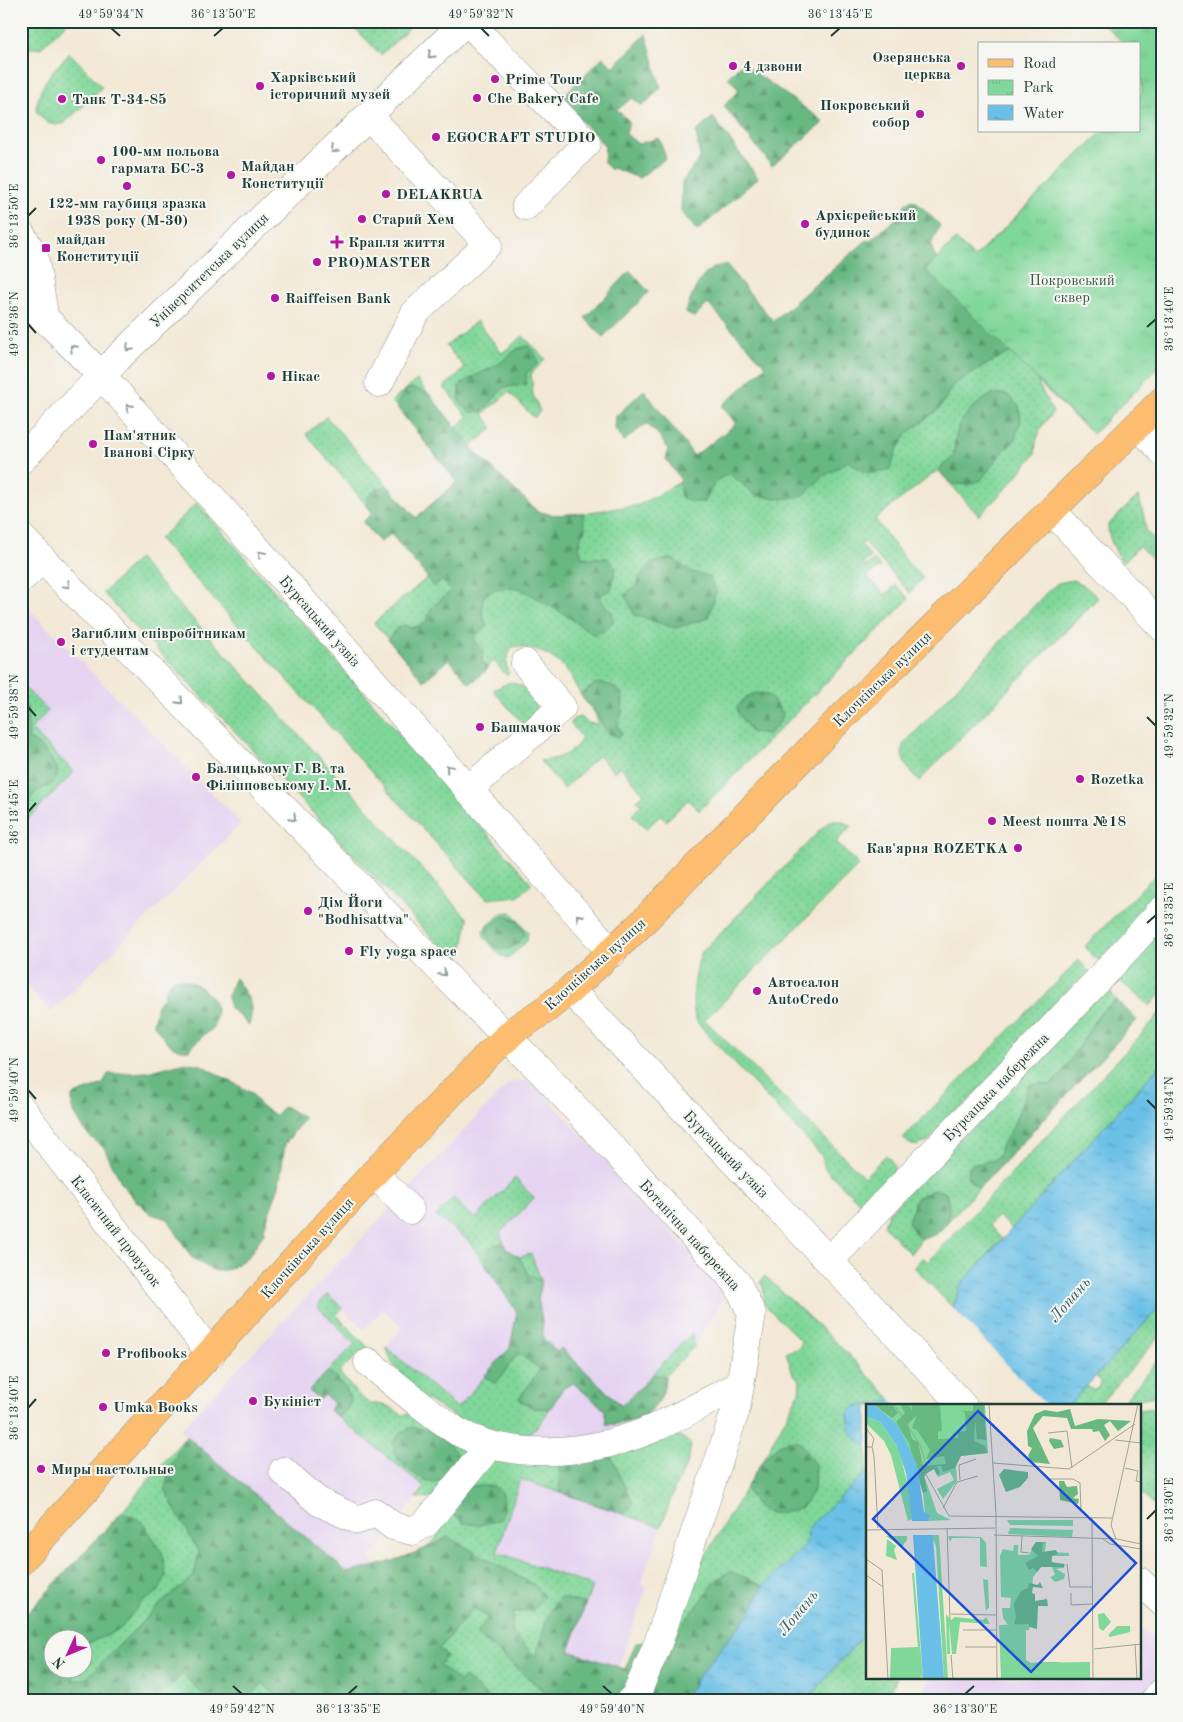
<svg xmlns="http://www.w3.org/2000/svg" width="1183" height="1722" font-family="'Old Standard TT',serif">
<style>
.built{fill:#e5d3f1}
.grass{fill:url(#grass-dots);stroke:#508a67;fill-rule:evenodd}
.forest{fill:url(#forest-firs);stroke:#447a5b}
.park{fill:url(#park-tufts);stroke:#508a67}
.water{fill:url(#water-ripples);stroke:#447e8e}
.pier{fill:#f3e8d5}
.lines{fill:none;stroke-linecap:round;stroke-linejoin:round}
.minor-casing{stroke:#899284;stroke-width:29}
.major-casing{stroke:#899284;stroke-width:29}
.minor{stroke:#fff;stroke-width:28}
.major{stroke:#fcbd6f;stroke-width:28}
.oneway{stroke:#8f9e9a}
.ticks{fill:none;stroke:#1f3d34;stroke-width:2}
.poi-dot{fill:#b5179e;stroke:#f6f6f2;stroke-width:2}
.labels{text-anchor:middle;stroke-width:4;stroke-linejoin:round;paint-order:stroke}
.poi-label{font-size:15px;font-weight:bold;fill:#1f3d34;stroke:#f6f6f2;text-anchor:start}
.street-label{font-size:15px;fill:#1f3d34;stroke:#f6f6f2}
.park-label{font-size:15px;fill:#325c48;stroke:#f6f6f2}
.water-label{font-size:16px;font-style:italic;fill:#325e61;stroke:#f6f6f2}
.inset-road{fill:none;stroke:#9ea495;stroke-width:1}
.view{fill:#1d4ed8;fill-opacity:0.15;stroke:#1d4ed8;stroke-width:2.5}
.inset-edge{fill:none;stroke:#1f3d34;stroke-width:2.5}
.neatline{fill:none;stroke:#1f3d34;stroke-width:2}
.ticks-label{font-size:12px;text-anchor:middle;fill:#1f3d34}
</style>
<defs>
<pattern id="grass-dots" width="8" height="8" patternUnits="userSpaceOnUse" patternTransform="scale(1.25)"><rect width="8" height="8" fill="#80d79a"/><path d="M2 2h.1M6 6h.1" fill="none" stroke="#6eb985" stroke-width="1.8" stroke-linecap="round"/></pattern>
<pattern id="forest-firs" width="22" height="20" patternUnits="userSpaceOnUse" patternTransform="scale(1.25)"><rect width="22" height="20" fill="#68b882"/><path d="M5 1l3.5 6h-7zM16 11l3.5 6h-7z" fill="#55976b"/></pattern>
<pattern id="park-tufts" width="24" height="20" patternUnits="userSpaceOnUse" patternTransform="scale(1.25)"><rect width="24" height="20" fill="#80d79a"/><path d="M3 7l-1-3M5 7V3M7 7l1-3M15 17l-1-3M17 17v-4M19 17l1-3" fill="none" stroke="#6eb985"/></pattern>
<pattern id="water-ripples" width="26" height="14" patternUnits="userSpaceOnUse" patternTransform="scale(1.25)"><rect width="26" height="14" fill="#6ac0e7"/><path d="M2 4q2-2 4 0t4 0M15 11q2-2 4 0t4 0" fill="none" stroke="#579dbc"/></pattern>
</defs>
<rect width="100%" height="100%" fill="#f6f6f2"/>
<filter id="ink" filterUnits="userSpaceOnUse"><feTurbulence type="fractalNoise" baseFrequency=".02" numOctaves="2"/><feDisplacementMap in="SourceGraphic" scale="10" xChannelSelector="R" yChannelSelector="G"/><feConvolveMatrix kernelMatrix="1 2 1 2 8 2 1 2 1" color-interpolation-filters="sRGB"/></filter>
<filter id="wash" filterUnits="userSpaceOnUse"><feTurbulence type="fractalNoise" baseFrequency=".0096" numOctaves="4" result="noise"/><feDisplacementMap in="SourceGraphic" scale="20" xChannelSelector="R" yChannelSelector="G"/><feGaussianBlur stdDeviation="1.12" result="paint"/><feColorMatrix in="noise" values="0 0 0 0 0 0 0 0 0 0 0 0 0 0 0 0 0 1.4 0 .05"/><feComposite in="paint" operator="in"/></filter>
<g filter="url(#wash)">
<rect width="100%" height="100%" fill="#f3e8d5"/>
<g class="built">
<path d="M21,601L241,823L173,892L51,1012L21,980Z"/>
<path d="M514,1081H525L537,1086L719,1283L723,1292L717,1310L694,1347L665,1376V1390L654,1408L632,1421L605,1433L583,1440L501,1437L419,1395L392,1363L386,1347L403,1327L383,1310L364,1329L342,1309L336,1314L368,1347L358,1354L339,1372L357,1394L370,1404H382L392,1408L402,1415L416,1414L433,1498H416L386,1535L388,1537L370,1558L377,1566L403,1558L424,1550L435,1540L455,1501L474,1475L599,1456L675,1435L684,1437L691,1445L688,1461L674,1490L641,1584L647,1587L618,1668L446,1655L241,1484L180,1430L507,1085Z"/>
<path d="M1139,1625L1162,1647V1701H916L930,1678H1139Z"/>
</g>
<g class="grass">
<path d="M21,21H69L41,48H27L21,42Z"/>
<path d="M348,21H416L381,55Z"/>
<path d="M1101,21H1162L1082,424L1037,381L1053,412L1042,426L1036,441L1035,454L1011,483L979,516L938,470L875,519L911,567L923,578L910,593L864,542L861,544L871,557L862,564L864,567L874,560L881,567L867,576L885,595L896,585L909,599L699,811L688,800L666,821L661,815L646,829L632,815L641,805L637,800L644,794L620,766L614,772L598,756L564,789L540,761C556,760 575,753 582,738L571,724L573,719L580,717L588,723L597,724C597,711 592,711 585,701C577,691 573,677 564,668C551,653 533,648 514,646C507,656 503,661 509,674L506,675L494,661L470,684L449,659L424,681L374,623L428,577L391,534L380,542L363,522L373,513L306,434L326,417L358,452L416,518L457,482L392,401L417,380L456,428L468,417L444,387L465,368L446,346L477,321L502,353L523,336L545,359L531,374L533,395L540,411L534,418L509,392L483,414L493,428L471,447L477,454L538,512L555,515L576,514L639,505L682,481L822,375L956,239L974,258L1103,131H1139V96L1142,92L1139,44H1124Z"/>
<path d="M70,53L102,87L65,123L57,125L47,123L36,111C39,84 52,71 70,53Z"/>
<path d="M1138,496L1144,516L1146,531L1162,547V569L1139,546L1123,563C1116,552 1108,539 1108,525Z"/>
<path d="M197,503L532,884L518,896L487,899L159,539Z"/>
<path d="M138,559L468,919L462,954L455,962L103,593Z"/>
<path d="M1073,580L1085,586L1098,598L919,781C909,769 899,761 903,745L1049,590L1058,583Z"/>
<path d="M510,682C527,687 536,694 536,712L525,726L493,690Z"/>
<path d="M21,684L48,711L31,729L74,772L21,826Z"/>
<path d="M831,821H841L852,826L836,842L859,865L705,1020L864,1177L886,1155C908,1174 880,1195 867,1210L825,1169L822,1156L708,1035C705,1031 701,1027 698,1023C688,1008 696,969 701,953L825,825Z"/>
<path d="M1162,868V896L1104,963L1092,956L1085,946Z"/>
<path d="M511,912L528,932L527,941L508,958L500,955L484,937L483,930L502,913Z"/>
<path d="M1162,923V992L1150,1006L1115,977Z"/>
<path d="M1079,960L1092,975L930,1140C918,1146 913,1149 903,1138Z"/>
<path d="M1105,988L1137,1020L936,1234L922,1238L910,1254L884,1225L889,1212Z"/>
<path d="M1162,1011V1063L1012,1229L998,1216L989,1225L1002,1239L960,1286L953,1308L914,1267L923,1257L928,1262L1139,1037Z"/>
<path d="M515,1178L534,1198L500,1233L506,1249L519,1257L531,1254L541,1280L538,1299L542,1321L543,1338L557,1352L561,1348L622,1406L692,1333L694,1347L665,1376C665,1410 638,1425 606,1424L605,1410L573,1383L563,1388L540,1424L529,1433L501,1437L479,1431L419,1395L392,1363L386,1347L457,1408L510,1348L517,1312L468,1240L436,1216L453,1198L475,1219Z"/>
<path d="M765,1276L845,1351L892,1400L871,1405L855,1406L848,1413C850,1430 849,1438 867,1445V1469L863,1476L807,1532L806,1545L764,1586L749,1614L701,1673L683,1701H21V1620L122,1512L186,1436L348,1573L388,1564L424,1550L435,1540L455,1501L487,1462L506,1456L653,1441C670,1436 678,1430 691,1445L688,1461L674,1490L661,1527L520,1479L497,1552L592,1586L569,1651L618,1668L655,1676L698,1568L764,1458L791,1408L799,1393L800,1380L793,1374L786,1352L800,1348L801,1341L763,1303L764,1289L760,1282ZM52,1640H82V1670H52Z"/>
<path d="M328,1294L342,1308L336,1315L368,1347L358,1354L339,1372L357,1394L370,1404H382L392,1408L402,1415L416,1413L469,1452L433,1498H416L425,1487L329,1410L334,1403L324,1395L320,1399L309,1391L355,1344L317,1306Z"/>
<path d="M1162,1305V1334L1098,1406H1068L1086,1386L1093,1390L1098,1388L1100,1382L1096,1376Z"/>
<path d="M1162,1355V1395L1124,1401Z"/>
<path d="M1162,1407V1513L1139,1491V1410Z"/>
<path d="M867,1631V1678H897L884,1701H808L828,1675Z"/>
</g>
<g class="forest">
<path d="M1101,21H1162V222L1042,367L1009,353L991,362L953,385L939,409L907,433L896,452L890,469C869,475 867,476 849,461L824,476L803,496L782,499L755,495L729,473L716,481L704,502H692L681,497L679,482L681,480L666,459L668,449L657,433L646,424L624,441L615,429L616,416L644,390L694,456L736,424L722,406L766,366L708,304L694,317L685,313C694,292 700,267 726,265L773,321L867,240L869,241L907,210L904,205L912,200L917,202L940,225L931,245L936,259L956,239L974,258L1103,131H1139V96L1142,92L1139,44H1124Z"/>
<path d="M646,34L661,88L643,106L632,98L617,110L629,121L626,134L638,144L659,138L666,158L639,178L613,168L611,170L604,163L605,146L560,99L603,57L613,67Z"/>
<path d="M742,63L824,122L772,166L724,106L739,90L728,77Z"/>
<path d="M713,117L758,178L697,231L681,211L682,182L700,158L696,132Z"/>
<path d="M630,271L649,292L603,337L585,318Z"/>
<path d="M528,346L535,354L538,363L526,374V385L504,387L483,411L471,412L460,403L459,386C473,375 490,370 504,360C515,352 513,349 528,346Z"/>
<path d="M413,388L429,394L477,454L538,512L555,515L583,513L585,530L581,536L579,547L582,557L595,558H607L616,568L611,590L601,594L602,602L612,612L613,622L606,629L594,635L566,615L519,588L494,589L483,597L482,612L487,626L473,638L483,650L482,661L488,669L470,684L449,659L424,681L388,639L396,629L404,625L412,628L425,623L432,607L451,591L442,580L433,587L428,578L391,534L380,542L363,522L373,513L367,506L368,497L375,490L388,486L416,518L457,482L396,406L405,390Z"/>
<path d="M1007,394L1019,406L1021,420L1014,441L1000,455L981,480L968,485L953,484L945,478L938,470L954,456L955,441L959,424L972,408L990,395Z"/>
<path d="M672,558L691,572L709,576L716,592L708,618L675,628L635,615L625,595L636,585L645,569L653,563Z"/>
<path d="M602,683L612,686L623,695L622,713L618,724L621,734L618,737C603,733 604,726 597,714C592,707 585,703 581,695L595,684Z"/>
<path d="M757,693L769,695L783,713L778,725L767,734L751,732L738,713L737,707L746,697Z"/>
<path d="M21,700L27,707L29,739C44,746 50,757 58,771C55,786 49,784 38,791C32,795 26,804 21,809Z"/>
<path d="M509,916C519,920 522,926 525,935C512,955 490,955 486,929L502,917Z"/>
<path d="M176,978C196,981 224,998 215,1022C214,1024 214,1027 212,1029C209,1032 205,1033 203,1036C198,1040 193,1046 189,1050C171,1052 162,1036 153,1023L157,1005L163,998L166,989L170,982Z"/>
<path d="M235,978C246,994 256,1004 249,1025L230,1008L227,996Z"/>
<path d="M1117,1000L1137,1020L979,1188L970,1181L967,1174L971,1165L994,1160L999,1154L1002,1144L1012,1129L1029,1085L1040,1083L1050,1085L1061,1075L1099,1014Z"/>
<path d="M186,1062L201,1065L252,1093L260,1106L275,1115L284,1106L304,1118L285,1144L279,1186L265,1225L264,1233L249,1256L230,1269L217,1271L210,1269L191,1257L168,1219L151,1214L134,1199L122,1184L104,1148L86,1133L72,1109V1096L103,1084L108,1074L147,1072Z"/>
<path d="M935,1189L946,1193C948,1201 950,1210 949,1217C947,1228 928,1243 918,1236C914,1233 911,1226 908,1222L916,1198Z"/>
<path d="M495,1244H504L506,1249L519,1257L528,1274L541,1280L538,1299L542,1321L543,1338L557,1352L561,1348L621,1406L654,1374L665,1376C665,1410 638,1425 606,1424L605,1410L574,1383L563,1388L550,1409L533,1408L519,1399L540,1369L518,1353L496,1384L484,1376L510,1348L517,1312L485,1264L487,1251Z"/>
<path d="M328,1371C343,1384 364,1402 338,1417L329,1410L334,1403L324,1395L320,1399L309,1391Z"/>
<path d="M412,1427C432,1430 444,1436 455,1452C458,1456 461,1461 459,1466C455,1475 442,1480 433,1483C416,1479 376,1450 402,1432C404,1430 409,1429 412,1427Z"/>
<path d="M186,1436L348,1573C386,1564 413,1556 448,1537L534,1585L544,1596L533,1610L513,1613L512,1633L536,1657C544,1634 543,1615 561,1597L585,1604L569,1651L625,1669L636,1643L646,1642L645,1668L665,1664L681,1626L717,1580L730,1571L764,1586L749,1614L701,1673L683,1701H612L611,1696C599,1705 594,1698 582,1691L569,1701H556L476,1634L488,1618L473,1608L439,1649L447,1656L439,1665L460,1682L464,1677L492,1701H281L263,1683L246,1701H210L182,1674L157,1701H21V1620L122,1512L142,1521L162,1552L166,1576L159,1591L140,1604L120,1629L85,1645L83,1652L82,1640H52V1670H75L73,1681L87,1678L158,1606L194,1576L199,1552L174,1508L165,1488L170,1467Z"/>
<path d="M786,1441H799L815,1465L814,1489L802,1508C771,1517 762,1518 746,1488C757,1470 766,1451 786,1441Z"/>
<path d="M608,1454C617,1461 616,1470 621,1479C625,1489 631,1494 633,1505L624,1514L560,1492L559,1461Z"/>
<path d="M466,1486H495C507,1497 505,1506 500,1520L479,1525L463,1523L450,1511Z"/>
</g>
<path class="park" d="M1101,21H1162V364L1093,434L926,270L956,239L974,258L1103,131H1139V96L1142,92L1139,44H1124Z"/>
<g class="water">
<path d="M1162,1063V1305L1068,1406H867V1445C849,1438 850,1430 848,1413L855,1406L871,1405L892,1400L954,1306L960,1286Z"/>
<path d="M867,1469V1631L828,1675L808,1701H683L701,1673L749,1614L764,1586L806,1545L807,1532L812,1524L863,1476Z"/>
</g>
<path class="pier" d="M951,1306L1047,1406H897L890,1398Z"/>
</g>
<g filter="url(#ink)">
<g class="lines">
<defs>
<g id="minor">
<path d="M467,21L587,143L526,206"/>
<path d="M369,116L488,244L415,313L379,383"/>
<path d="M21,234L34,255L45,320"/>
<path d="M21,294L101,375L208,493L612,953"/>
<path d="M1138,425L1162,451"/>
<path d="M21,460L121,355L466,21"/>
<path d="M1052,511L1162,627"/>
<path d="M21,537L455,985L543,1073L737,1283L752,1314L736,1409L658,1643L636,1695L630,1701"/>
<path d="M21,579L42,559"/>
<path d="M468,790L562,707L525,663"/>
<path d="M570,990L829,1261L963,1406"/>
<path d="M21,1108L211,1354"/>
<path d="M374,1173L410,1210"/>
<path d="M829,1261L1102,976L1162,910"/>
<path d="M368,1362C391,1381 413,1400 437,1417C444,1422 451,1428 458,1432C516,1463 597,1453 654,1428C683,1415 711,1399 740,1385"/>
<path d="M283,1471L319,1502L358,1520L376,1513L393,1526L412,1531L426,1523L490,1445"/>
<path d="M1139,1581L1162,1602"/>
<path d="M1154,1701L1162,1692"/>
</g>
<path id="major" d="M21,1561L374,1173L487,1056L516,1029L546,1009L570,990L638,927L822,737L1162,401"/>
</defs>
<use href="#minor" class="minor-casing"/>
<use href="#major" class="major-casing"/>
<use href="#minor" class="minor"/>
<use href="#major" class="major"/>
</g>
<defs><path id="oneway-chevron" d="M-2-3.5L2.5 0L-2 3.5" fill="none" stroke-width="1.6" stroke-linecap="round" stroke-linejoin="round" transform="scale(1.25)"/></defs>
<g class="oneway">
<use href="#oneway-chevron" transform="translate(431 55) rotate(136)"/>
<use href="#oneway-chevron" transform="translate(334 150) rotate(136)"/>
<use href="#oneway-chevron" transform="translate(73 348) rotate(-135)"/>
<use href="#oneway-chevron" transform="translate(129 348) rotate(136)"/>
<use href="#oneway-chevron" transform="translate(129 407) rotate(-132)"/>
<use href="#oneway-chevron" transform="translate(261 554) rotate(-131)"/>
<use href="#oneway-chevron" transform="translate(67 585) rotate(46)"/>
<use href="#oneway-chevron" transform="translate(180 701) rotate(46)"/>
<use href="#oneway-chevron" transform="translate(449 768) rotate(-131)"/>
<use href="#oneway-chevron" transform="translate(293 818) rotate(46)"/>
<use href="#oneway-chevron" transform="translate(579 917) rotate(-132)"/>
<use href="#oneway-chevron" transform="translate(443 973) rotate(46)"/>
</g>
</g>
<path class="ticks" d="M111,28L120,36M481,28L489,36M214,36L223,28M831,36L840,28M28,216L36,208M28,324L36,333M1147,327L1156,319M28,707L36,716M1147,717L1156,726M28,812L36,803M1147,923L1156,915M28,1090L36,1099M1147,1100L1156,1109M28,1408L36,1399M1147,1519L1156,1510M233,1686L242,1694M603,1686L612,1694M348,1694L357,1686M965,1694L974,1686"/>
<g class="poi-dot">
<circle cx="733" cy="66" r="5"/>
<circle cx="961" cy="66" r="5"/>
<circle cx="495" cy="79" r="5"/>
<circle cx="260" cy="86" r="5"/>
<circle cx="477" cy="98" r="5"/>
<circle cx="62" cy="99" r="5"/>
<circle cx="920" cy="114" r="5"/>
<circle cx="436" cy="137" r="5"/>
<circle cx="101" cy="160" r="5"/>
<circle cx="231" cy="175" r="5"/>
<circle cx="127" cy="186" r="5"/>
<circle cx="386" cy="194" r="5"/>
<circle cx="362" cy="219" r="5"/>
<circle cx="805" cy="224" r="5"/>
<path d="M334.5 234.5h5v5h5v5h-5v5h-5v-5h-5v-5h5z"/>
<rect x="41" y="243" width="10" height="10" rx="2.5"/>
<circle cx="317" cy="262" r="5"/>
<circle cx="275" cy="298" r="5"/>
<circle cx="271" cy="376" r="5"/>
<circle cx="93" cy="444" r="5"/>
<circle cx="61" cy="642" r="5"/>
<circle cx="480" cy="727" r="5"/>
<circle cx="196" cy="777" r="5"/>
<circle cx="1080" cy="779" r="5"/>
<circle cx="992" cy="821" r="5"/>
<circle cx="1018" cy="848" r="5"/>
<circle cx="308" cy="911" r="5"/>
<circle cx="349" cy="951" r="5"/>
<circle cx="757" cy="991" r="5"/>
<circle cx="106" cy="1353" r="5"/>
<circle cx="253" cy="1401" r="5"/>
<circle cx="103" cy="1407" r="5"/>
<circle cx="41" cy="1469" r="5"/>
</g>
<g class="labels">
<g class="poi-label">
<text x="951" y="62" text-anchor="end">Озерянська<tspan x="951" dy="17">церква</tspan></text>
<text x="743" y="71">4 дзвони</text>
<text x="270" y="82">Харківський<tspan x="270" dy="17">історичний музей</tspan></text>
<text x="505" y="84">Prime Tour</text>
<text x="487" y="103">Che Bakery Cafe</text>
<text x="72" y="104">Танк Т-34-85</text>
<text x="910" y="110" text-anchor="end">Покровський<tspan x="910" dy="17">собор</tspan></text>
<text x="446" y="142">EGOCRAFT STUDIO</text>
<text x="111" y="156">100-мм польова<tspan x="111" dy="17">гармата БС-3</tspan></text>
<text x="241" y="171">Майдан<tspan x="241" dy="17">Конституції</tspan></text>
<text x="396" y="199">DELAKRUA</text>
<text x="127" y="208" text-anchor="middle">122-мм гаубиця зразка<tspan x="127" dy="17">1938 року (М-30)</tspan></text>
<text x="815" y="220">Архієрейський<tspan x="815" dy="17">будинок</tspan></text>
<text x="372" y="224">Старий Хем</text>
<text x="56" y="244">майдан<tspan x="56" dy="17">Конституції</tspan></text>
<text x="348" y="247">Крапля життя</text>
<text x="327" y="267">PRO)MASTER</text>
<text x="285" y="303">Raiffeisen Bank</text>
<text x="281" y="381">Нікас</text>
<text x="103" y="440">Пам'ятник<tspan x="103" dy="17">Іванові Сірку</tspan></text>
<text x="71" y="638">Загиблим співробітникам<tspan x="71" dy="17">і студентам</tspan></text>
<text x="490" y="732">Башмачок</text>
<text x="206" y="773">Балицькому Г. В. та<tspan x="206" dy="17">Філіпповському І. М.</tspan></text>
<text x="1090" y="784">Rozetka</text>
<text x="1002" y="826">Meest пошта №18</text>
<text x="1008" y="853" text-anchor="end">Кав'ярня ROZETKA</text>
<text x="318" y="907">Дім Йоги<tspan x="318" dy="17">"Bodhisattva"</tspan></text>
<text x="359" y="956">Fly yoga space</text>
<text x="767" y="987">Автосалон<tspan x="767" dy="17">AutoCredo</tspan></text>
<text x="116" y="1358">Profibooks</text>
<text x="263" y="1406">Букініст</text>
<text x="113" y="1412">Umka Books</text>
<text x="51" y="1474">Миры настольные</text>
</g>
<g class="street-label">
<text transform="translate(209 270) rotate(-44)" y="5">Університетська вулиця</text>
<text transform="translate(320 621) rotate(49)" y="5">Бурсацький узвіз</text>
<text transform="translate(882 679) rotate(-44)" y="5">Клочківська вулиця</text>
<text transform="translate(595 964) rotate(-42)" y="5">Клочківська вулиця</text>
<text transform="translate(996 1087) rotate(-46)" y="5">Бурсацька набережна</text>
<text transform="translate(726 1154) rotate(46)" y="5">Бурсацький узвіз</text>
<text transform="translate(116 1231) rotate(52)" y="5">Класичний провулок</text>
<text transform="translate(690 1235) rotate(48)" y="5">Ботанічна набережна</text>
<text transform="translate(307 1248) rotate(-48)" y="5">Клочківська вулиця</text>
</g>
<g class="park-label">
<text x="1072" y="285">Покровський<tspan x="1072" dy="17">сквер</tspan></text>
</g>
<g class="water-label">
<text transform="translate(1069 1299) rotate(-49)" y="6">Лопань</text>
<text transform="translate(797 1612) rotate(-50)" y="6">Лопань</text>
</g>
</g>
<g transform="translate(866 1404)">
<rect width="275" height="275" fill="#f3e8d5"/>
<path d="M7,0H119L122,49L95,52L90,61L91,77L77,95L71,85L88,76L84,68L72,73L68,65L58,71L71,109L85,116L62,117L65,113L59,110L57,89L32,21ZM0,12L14,18L33,45L43,87L46,115L42,117L25,51L18,37L0,19ZM141,116H207V122L144,121ZM144,124L207,126L206,133L142,130ZM65,131H73L82,275H78L70,142ZM20,132H41V136L36,143ZM82,132L115,133L120,139L121,163L114,162V134H86L84,138ZM21,135L30,142L28,146L31,156L20,152ZM170,138H180L179,148L203,149V152H186V159L199,160L198,164L190,165L199,170L198,175L189,178L184,173L189,171L186,163H175L167,173L163,226H160V256L164,259L196,258L147,266L135,221H142L137,214L136,204H144L145,194L135,193L134,152L137,145L147,147L148,141H152V151H163ZM46,169H48L57,275L54,270ZM117,175L122,176L123,203L120,207ZM238,209L245,218L237,227L233,224L232,210ZM80,210L85,216L89,213L117,216L120,213L124,220L94,218L90,250H86L83,219L84,250H81ZM251,222H264V228L244,233L242,231Z" fill="#80d79a"/>
<path d="M7,0H26L32,9L26,14ZM34,0H43L46,8L45,0H74L76,27L72,28V35L92,34V28L100,27L99,9L96,7H107V0H118L120,36L111,35L109,17L108,37L119,42L122,49L95,52L89,64L77,68L75,62H71L74,69L71,71L68,65L61,69L58,73L61,87L57,89L43,39L30,18L39,9ZM51,11L46,24L51,26L64,46L60,55L78,52L80,60L57,62L52,38L46,35L42,20ZM204,5L209,22L232,15L265,17L252,27L244,17L238,21L244,31L239,37L233,27L227,28L226,25H205L201,14L177,12L167,24L184,60L164,58L162,52L166,44L162,42L161,27L169,10L179,6L191,8ZM184,34L195,36L198,43L188,45L183,37ZM138,65L162,68V74L154,83L140,88L133,71ZM193,77H198L201,83L211,82L212,90L207,94L213,95L212,100L194,96ZM170,138H177L176,148L190,146L192,150L186,152L185,158L198,160V163H175L171,168L167,164L163,166L159,159L172,152L165,145ZM174,178L177,184L167,183L166,189L169,190V197L181,195L182,202H172L171,225L164,223L160,226V256L164,259L196,258L157,265L144,223L148,221L150,213L148,200L155,187L162,184L163,179L172,181Z" fill="#68b882" fill-rule="evenodd"/>
<path d="M163,220V226H160V256L163,259L224,258V275H135L133,221ZM52,243L55,275H24L25,244Z" fill="#80d79a"/>
<path d="M0,0H7L32,21L51,61L58,108L65,112L62,117L67,134L78,275H57L46,117L40,69L31,42L14,18L0,12Z" fill="#6ac0e7"/>
<path d="M44,117H65L68,131H44Z" fill="#f3e8d5"/>
<path class="inset-road" d="M28,0L54,41L60,60L58,67L83,112L246,114M123,0L130,110L131,275M0,24L8,35L6,43M182,29L201,27L206,64M249,36L275,39M0,43H6L8,52L12,124M127,59L203,65L269,20M259,64L272,67L270,77L275,78M183,75H207L214,79L215,107M94,76L93,61L110,55M77,104L91,78L112,72M226,114L227,275M81,124L84,215M0,126L129,124M128,131L251,135L275,140M156,132L155,148L163,149M237,135L244,140L275,145M250,135L245,121L272,0M0,155L16,166L22,275M201,160L204,183H227M0,171L17,183M205,189V201L227,200M85,210L130,211M97,226H130M269,240L271,275M99,243H130M228,245L275,240M85,251L87,275"/>
<path class="view" d="M112,7L270,159L165,268L7,115Z"/>
<rect width="275" height="275" class="inset-edge"/>
</g>
<rect width="1183" height="1722" fill="none" stroke="#f6f6f2" stroke-width="55"/>
<rect x="978" y="42" width="162" height="90" fill="#f6f6f2" stroke="#a0aca6"/>
<rect x="988" y="59" width="25" height="8" fill="#fcbd6f" stroke="#a0aca6"/>
<text x="1023" y="68" font-size="15" fill="#1f3d34">Road</text>
<rect x="988" y="80" width="25" height="15" fill="url(#park-tufts)" stroke="#a0aca6"/>
<text x="1023" y="92" font-size="15" fill="#1f3d34">Park</text>
<rect x="988" y="105" width="25" height="15" fill="url(#water-ripples)" stroke="#a0aca6"/>
<text x="1023" y="118" font-size="15" fill="#1f3d34">Water</text>
<g transform="translate(68 1654) rotate(226)"><circle r="24" fill="#f6f6f2" stroke="#a0aca6"/>
<path d="M0-4L9 19L0 12L-9 19Z" fill="#b5179e"/>
<text y="-8" font-size="14" font-weight="bold" text-anchor="middle" fill="#1f3d34">N</text>
</g>
<rect x="28" y="28" width="1128" height="1666" class="neatline"/>
<g class="ticks-label">
<text x="111" y="18">49°59'34"N</text>
<text x="223" y="18">36°13'50"E</text>
<text x="481" y="18">49°59'32"N</text>
<text x="840" y="18">36°13'45"E</text>
<text transform="translate(14 216) rotate(-90)" y="4">36°13'50"E</text>
<text transform="translate(1169 319) rotate(-90)" y="4">36°13'40"E</text>
<text transform="translate(14 324) rotate(-90)" y="4">49°59'36"N</text>
<text transform="translate(14 707) rotate(-90)" y="4">49°59'38"N</text>
<text transform="translate(1169 726) rotate(-90)" y="4">49°59'32"N</text>
<text transform="translate(14 812) rotate(-90)" y="4">36°13'45"E</text>
<text transform="translate(1169 915) rotate(-90)" y="4">36°13'35"E</text>
<text transform="translate(14 1090) rotate(-90)" y="4">49°59'40"N</text>
<text transform="translate(1169 1109) rotate(-90)" y="4">49°59'34"N</text>
<text transform="translate(14 1408) rotate(-90)" y="4">36°13'40"E</text>
<text transform="translate(1169 1510) rotate(-90)" y="4">36°13'30"E</text>
<text x="242" y="1713">49°59'42"N</text>
<text x="348" y="1713">36°13'35"E</text>
<text x="612" y="1713">49°59'40"N</text>
<text x="965" y="1713">36°13'30"E</text>
</g>
</svg>
